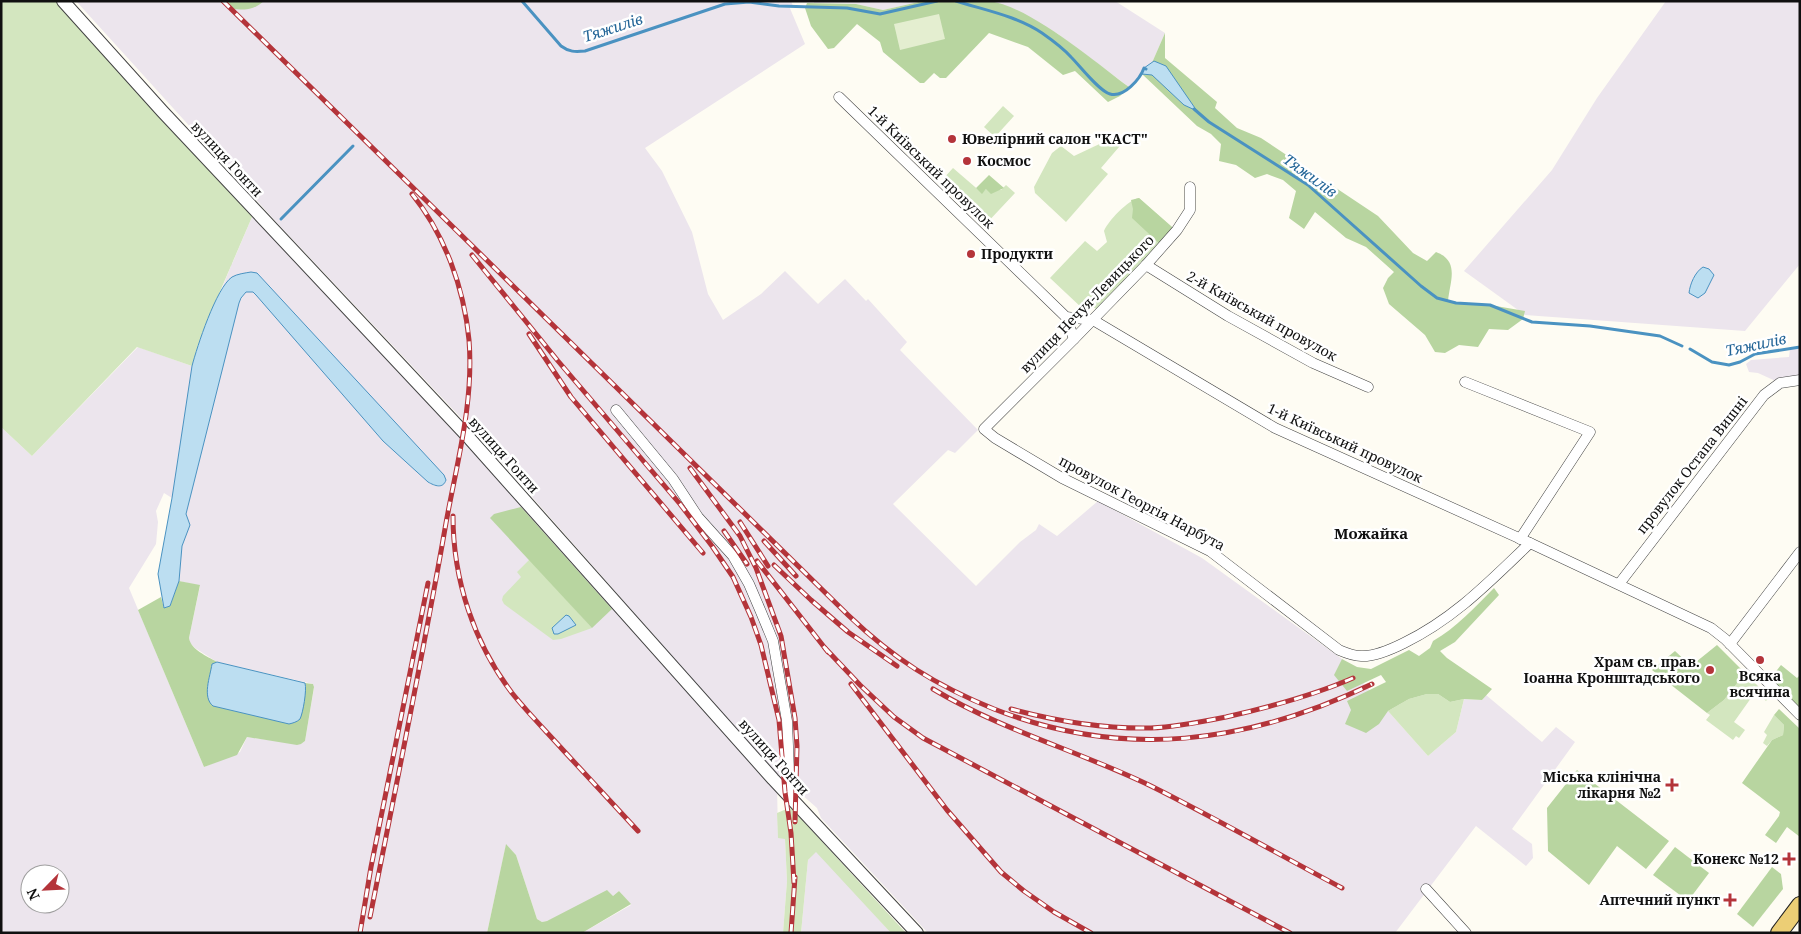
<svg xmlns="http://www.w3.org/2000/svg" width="1801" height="934" font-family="'Noto Serif',serif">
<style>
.industrial{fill:#ece5ed;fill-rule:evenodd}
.green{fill:#d3e6bf}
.forest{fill:#b8d5a0}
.pitch{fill:#e4eed0}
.water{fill:#bcdef1;stroke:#4a92c1}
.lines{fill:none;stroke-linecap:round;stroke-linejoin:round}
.stream{stroke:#4a92c1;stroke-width:3}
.minor-casing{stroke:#434343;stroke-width:11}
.tertiary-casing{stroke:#434343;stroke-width:14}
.primary-casing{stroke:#212121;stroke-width:18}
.minor{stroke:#fff;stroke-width:10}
.tertiary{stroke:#fff;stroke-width:12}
.primary{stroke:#ecce75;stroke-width:16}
.rail-casing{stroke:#b4343a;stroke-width:5}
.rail{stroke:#fff;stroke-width:3;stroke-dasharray:9;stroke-linecap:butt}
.poi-dot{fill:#b4343a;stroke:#fff;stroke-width:2}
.labels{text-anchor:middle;stroke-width:5;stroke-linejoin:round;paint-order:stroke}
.poi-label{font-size:14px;font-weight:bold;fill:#101010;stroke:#fff;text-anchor:end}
.street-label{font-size:14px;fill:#101010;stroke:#fff}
.water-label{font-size:15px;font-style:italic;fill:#236597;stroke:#fff}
.neighbourhood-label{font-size:15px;font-weight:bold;fill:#101010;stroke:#fff}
</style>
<rect width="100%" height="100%" fill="#fefcf3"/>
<g class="industrial">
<path d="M1,1L232,264L255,210L777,784L778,838H785L787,881L783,933H582L631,905L619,891L613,896L547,921L542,922L537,919L516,855L506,845L487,933H1V427L32,456L138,347L192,366L172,498L164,493L156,511L158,522L156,544L129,588L204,767L240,752L247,737L301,744L305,741L314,688L313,684L217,662L195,648L190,643L189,638L200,586L179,581L182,546L189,525L186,515L227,345L239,303L245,292L222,288L231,266ZM30,874H60V904H30Z"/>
<path d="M76,1H791L793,6H789L805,44L645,148L662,171L692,232L708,294L723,320L761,294L785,271L818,304L845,279L866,301L868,299L907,342L900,350L978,430L955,453L948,450L893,504L976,586L1020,542L1036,530L1039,524L1057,536L1098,501L1202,558L1342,659L1428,756L1456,732L1464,699L1482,700L1486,695L1542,742L1556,727L1575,742L1512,829L1532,844L1533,858L1526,866L1476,826L1395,933H928L821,818L817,808L784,779L776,774L481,439L279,225Z"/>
<path d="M814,1H923L883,10L856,4L814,3Z"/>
<path d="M990,1H1115L1165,33L1151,65L1144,68L1142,74L1129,87L1058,34L1014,9Z"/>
<path d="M1666,1H1800V264L1745,331L1525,315L1464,271L1552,170L1597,98Z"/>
<path d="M1800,347V380L1780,383L1758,373L1749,372L1746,364L1751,360L1789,357L1790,349Z"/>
<path d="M816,851L825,859L891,933H801L808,860Z"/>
</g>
<g class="green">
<path d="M1,1H63L255,210L203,331L192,366L137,347L32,456L1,427Z"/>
<path d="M1003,106L1014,116L995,137L984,127Z"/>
<path d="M1123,139L1125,140L1101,168L1108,174L1066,222L1035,193L1034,187L1052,153L1061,146L1074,156L1108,140Z"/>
<path d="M953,168L982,193L986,189L1001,190L1006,185L1015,193L984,226L964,206L966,202L949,185L945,188L942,185L943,179Z"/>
<path d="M1139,198L1172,227V230L1098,310L1093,307L1083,309L1050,278L1085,241L1097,251L1107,242L1104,231C1108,221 1128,200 1139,198Z"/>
<path d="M530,559L592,628L561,639L553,640L504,604L502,600L503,596L521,577L517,572Z"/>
<path d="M1745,673L1769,697L1766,701L1756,691L1734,722L1745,730L1739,738L1736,736L1733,740L1706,720L1710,715L1707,713L1724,700Z"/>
<path d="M1427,694H1438L1450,702L1464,699L1456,732L1428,756L1388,711L1409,699Z"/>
<path d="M1774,715L1784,725L1783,735L1772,740L1767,746L1763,743L1767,735L1764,732Z"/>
<path d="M789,808L792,809L906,933H891L816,852L808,860L801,933H783L787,881L785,839L778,838L777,813Z"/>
</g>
<g class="forest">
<path d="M223,1H264C254,10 244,10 232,9Z"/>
<path d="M923,1C945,1 968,0 989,1C1030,6 1096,63 1129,87L1120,96L1108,102L1075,71L1063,75L1028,47L989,33L946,78H940L934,73L924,83H920L883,52L880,42L857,24L834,48L828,49L811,26L805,8L807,3L856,4L883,10Z"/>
<path d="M1165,33V58L1217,102L1215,108L1237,128L1261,138L1378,216L1413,253L1427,261L1436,252C1460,261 1450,281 1448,301L1456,303L1490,305L1525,311L1523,319L1508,330L1489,329L1478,347L1459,345L1445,353L1435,352L1425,335L1389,304L1383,288L1388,278L1394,272L1366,247L1346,238L1315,212L1304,229L1289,218L1296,191L1283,180L1267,174L1255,178L1236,165L1219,161L1221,144L1211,134L1197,126L1142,74L1144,68L1151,65Z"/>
<path d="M989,175L1004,188L991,194L986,189L982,194L976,188Z"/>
<path d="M1139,198L1172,227V230L1161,245L1132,218L1133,209L1131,200Z"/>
<path d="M521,507L612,609L592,628L490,518L494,514Z"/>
<path d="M179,581L200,585L189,638C191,650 207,656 217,662L212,664L306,689L305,683L313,684L314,687L305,741L301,744L297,745L247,737L237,755L204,767L138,610L161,597L164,608L170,606Z"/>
<path d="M1494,588L1499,595L1455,642L1440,651L1447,658L1492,689L1482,700L1464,699L1450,702L1438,694H1427L1409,699L1388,711L1379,724L1366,733L1345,724L1351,710L1347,701L1386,682L1381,675L1347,691L1334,675L1342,659L1357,667L1371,669L1409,650L1419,656L1430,648L1433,641C1456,628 1475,607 1494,588Z"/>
<path d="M1717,645L1745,673L1724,700L1707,713L1652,670L1675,651L1691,666Z"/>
<path d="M1781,665L1797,678L1800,675V710L1770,679Z"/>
<path d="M1779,709L1800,729V837L1787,827L1776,843L1765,835L1779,816L1780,812L1742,783L1772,740L1783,735L1784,725L1774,715Z"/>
<path d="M1577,770L1669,841L1646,869L1617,846L1589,885L1548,851L1547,808Z"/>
<path d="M506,844L516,855L537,919L542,922L547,921L607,890L613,896L619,891L631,904L582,933H487Z"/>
<path d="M1675,847L1709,873L1688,901L1653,875Z"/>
<path d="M1772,867L1781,874L1783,889L1753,927L1737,914Z"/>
</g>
<path class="pitch" d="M939,14L945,39L900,50L894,24Z"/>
<g class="water">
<path d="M1154,61L1166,66L1197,111L1184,105L1152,75L1142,74L1144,68Z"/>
<path d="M1703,267L1709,269L1714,275L1705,293L1698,298L1689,293C1690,284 1695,272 1703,267Z"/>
<path d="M251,272L257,273L444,475L446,480C443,489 435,486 428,482L383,441L256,295L253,292H246L241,298L239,303L186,514L190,525L182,546L179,581L170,606L164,608L158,574L172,498L192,366C197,347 216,288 232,277C237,274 245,273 251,272Z"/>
<path d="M566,615L569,616L576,625L558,634H554L552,628Z"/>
<path d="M217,662L305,683C307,690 303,713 300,719C297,722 293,723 289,724L213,706C202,697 210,677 212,664Z"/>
</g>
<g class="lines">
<g class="stream">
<path d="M522,1L561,46C569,52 575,52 585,51L725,4L749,2L779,6L847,8L880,14L937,1"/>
<path d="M956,1C984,10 1017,16 1042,33C1052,40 1063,48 1071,57C1080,66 1099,91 1110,94C1124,98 1140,79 1144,68L1146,69"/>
<path d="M1194,109L1209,122L1308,185L1421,286L1437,298L1456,303L1490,305L1532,322L1590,326L1660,336L1682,346"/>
<path d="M281,219L353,146"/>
<path d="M1690,349L1712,362L1729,365L1740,362L1755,354L1800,347"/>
</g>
<defs>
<g id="minor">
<path d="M839,97L1066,317L1093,320L1275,428L1530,543L1711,628L1725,639L1800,715"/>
<path d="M1190,187V210L1177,230L1146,265L1074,339L984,429L995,438L1062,478L1210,551L1339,650C1346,653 1353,656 1361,656C1375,657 1392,649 1404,643C1455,618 1489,582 1530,543"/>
<path d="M1146,265L1228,316L1313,363L1368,387"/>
<path d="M1066,317L1074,339"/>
<path d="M1465,382L1590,432L1520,539"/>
<path d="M616,410L673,479L698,517L733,556L749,584L761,612L773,641L787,721L790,797"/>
<path d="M1619,584L1764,395L1780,383L1800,380"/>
<path d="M1730,644L1800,552"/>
<path d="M1426,889L1466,933"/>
</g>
<path id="tertiary" d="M63,1L162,111L470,439L773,779L917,933"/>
<path id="primary" d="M1779,933L1800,905"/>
</defs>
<use href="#minor" class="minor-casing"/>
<use href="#tertiary" class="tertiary-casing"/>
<use href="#primary" class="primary-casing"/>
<use href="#minor" class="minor"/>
<use href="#tertiary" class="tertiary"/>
<use href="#primary" class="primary"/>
<defs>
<g id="rail">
<path d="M223,1L848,615C894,659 935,685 994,709C1124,760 1247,744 1372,684"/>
<path d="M472,255L558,361L680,504L712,546L733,577L751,617L761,645L779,720L785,792L791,833L794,883"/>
<path d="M529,334L571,397L703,553"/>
<path d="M690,468L740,536L756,568L781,636L795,718L797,746L795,822"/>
<path d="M453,516C453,580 474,643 512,693C528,713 546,731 563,750C588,777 613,804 638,831"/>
<path d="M740,522L768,566"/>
<path d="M724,531L747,564"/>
<path d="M764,541L796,576"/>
<path d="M757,561L828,652"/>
<path d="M774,565L811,600L848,632L897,666"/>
<path d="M825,648L860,685L894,717L923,738L1290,933"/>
<path d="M851,684L947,810L1001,872L1024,891L1054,912L1091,933"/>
<path d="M933,689C1001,730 1079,751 1151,786C1215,818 1278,854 1342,888"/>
<path d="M1011,709C1056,721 1104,729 1151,728C1176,727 1201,722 1226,717C1270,707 1312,696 1353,678"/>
<path d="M370,917C396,786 423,655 446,523C457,462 474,402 469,340C464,288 445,235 412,194"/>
<path d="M360,933L371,867L428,583"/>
<path d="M791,933L795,877"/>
</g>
</defs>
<use href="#rail" class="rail-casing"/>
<use href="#rail" class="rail"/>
</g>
<g class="poi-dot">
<circle cx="952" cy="139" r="5"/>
<circle cx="967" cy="161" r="5"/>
<circle cx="971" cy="254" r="5"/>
<circle cx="1760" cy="660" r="5"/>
<circle cx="1710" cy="670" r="5"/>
<path d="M1669.5 777.5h5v5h5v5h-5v5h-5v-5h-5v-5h5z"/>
<path d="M1786.5 851.5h5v5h5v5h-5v5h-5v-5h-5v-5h5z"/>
<path d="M1727.5 892.5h5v5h5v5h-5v5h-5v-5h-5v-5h5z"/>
</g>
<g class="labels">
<g class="poi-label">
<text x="962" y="144" text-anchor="start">Ювелірний салон "КАСТ"</text>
<text x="977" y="166" text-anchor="start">Космос</text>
<text x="981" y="259" text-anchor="start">Продукти</text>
<text x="1700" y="667">Храм св. прав.<tspan x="1700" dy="16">Іоанна Кронштадського</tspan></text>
<text x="1760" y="681" text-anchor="middle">Всяка<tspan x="1760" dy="16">всячина</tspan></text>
<text x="1661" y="782">Міська клінічна<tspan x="1661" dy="16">лікарня №2</tspan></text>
<text x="1779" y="864">Конекс №12</text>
<text x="1720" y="905">Аптечний пункт</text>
</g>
<g class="street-label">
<text transform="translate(227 159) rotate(47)" y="5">вулиця Гонти</text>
<text transform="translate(931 167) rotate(44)" y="5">1-й Київський провулок</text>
<text transform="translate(1087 304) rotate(-46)" y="5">вулиця Нечуя-Левицького</text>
<text transform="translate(1262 316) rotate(29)" y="5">2-й Київський провулок</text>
<text transform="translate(1345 443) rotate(25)" y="5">1-й Київський провулок</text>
<text transform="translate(504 455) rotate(48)" y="5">вулиця Гонти</text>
<text transform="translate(1692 465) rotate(-52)" y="5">провулок Остапа Вишні</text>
<text transform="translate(1142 503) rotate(28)" y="5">провулок Георгія Нарбута</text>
<text transform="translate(774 757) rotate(48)" y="5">вулиця Гонти</text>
</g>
<g class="water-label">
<text transform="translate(613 28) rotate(-18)" y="5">Тяжилів</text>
<text transform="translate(1310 176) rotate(36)" y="5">Тяжилів</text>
<text transform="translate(1756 345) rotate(-12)" y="5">Тяжилів</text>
</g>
<g class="neighbourhood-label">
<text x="1371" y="539">Можайка</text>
</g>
</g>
<rect width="1801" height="934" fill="none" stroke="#101010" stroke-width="5"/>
<g transform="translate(45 889) rotate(246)"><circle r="24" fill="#ffffff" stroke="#9f9f9f"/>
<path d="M0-4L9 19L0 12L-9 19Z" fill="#b4343a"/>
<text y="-8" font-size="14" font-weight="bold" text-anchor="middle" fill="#101010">N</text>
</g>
</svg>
